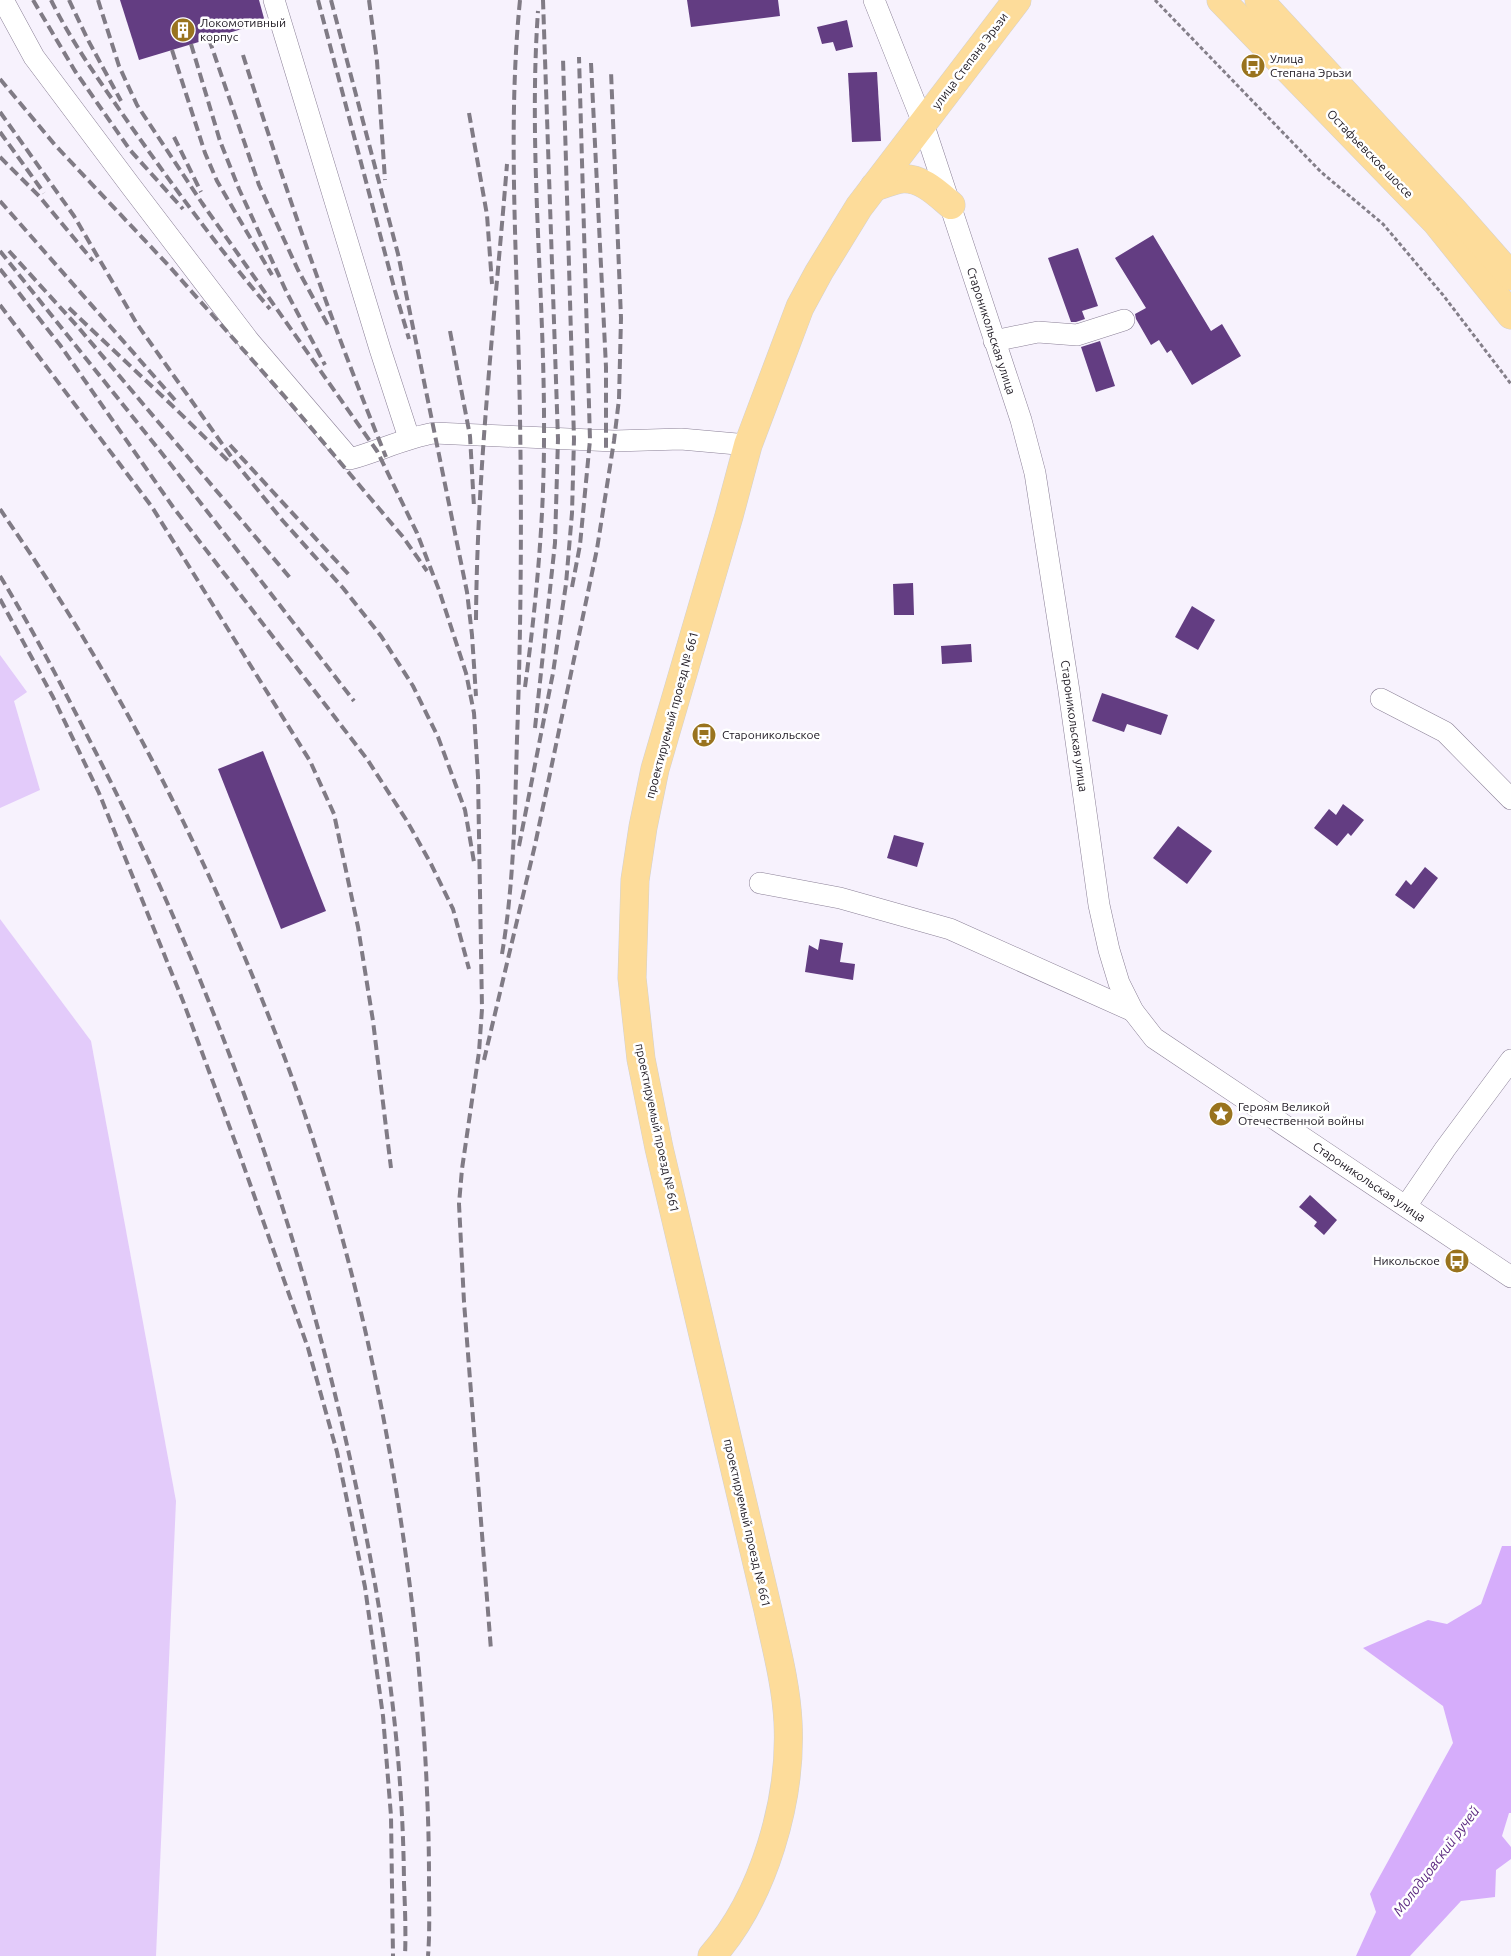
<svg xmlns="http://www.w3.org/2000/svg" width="1511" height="1956" font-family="Ubuntu,sans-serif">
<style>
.green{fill:#e3cbfa}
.water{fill:#d6adfb}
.building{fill:#633d82}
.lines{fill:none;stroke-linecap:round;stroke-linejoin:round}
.minor-casing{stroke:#8b8097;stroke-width:22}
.major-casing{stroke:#d2d1d2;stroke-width:29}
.path{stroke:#847f89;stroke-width:3;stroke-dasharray:4 2.5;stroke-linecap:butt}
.minor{stroke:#fff;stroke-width:21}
.major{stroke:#fddc9a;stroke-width:28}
.rail{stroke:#807b85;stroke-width:4;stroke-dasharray:10 5;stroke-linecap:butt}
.labels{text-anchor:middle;stroke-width:5;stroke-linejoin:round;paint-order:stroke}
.poi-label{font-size:12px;fill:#1c1720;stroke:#fff;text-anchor:start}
.street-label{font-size:12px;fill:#1c1720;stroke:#fff}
.water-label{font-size:14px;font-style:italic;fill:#5b2880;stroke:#fff}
</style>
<rect width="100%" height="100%" fill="#f7f2fd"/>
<g class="green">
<path d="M0,655L27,692L14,701L40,790L0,808Z"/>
<path d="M0,919L91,1041L176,1501L156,1956H0Z"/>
</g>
<path class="water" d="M1502,1546H1511V1813H1509L1502,1836L1511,1847V1859L1496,1870L1495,1897L1461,1901L1410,1956H1356L1376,1912L1370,1894L1453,1743L1443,1706L1363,1648L1428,1620L1447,1624L1481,1604Z"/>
<g class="building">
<path d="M120,0H259L265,22L139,60Z"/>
<path d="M687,0H778L780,16L691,27Z"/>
<path d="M847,20L853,47L836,51L833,42L822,44L817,27Z"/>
<path d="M877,72L881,141L852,142L848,73Z"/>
<path d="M1153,235L1211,331L1222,324L1241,356L1192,385L1171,350L1167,353L1159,340L1151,345L1136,319L1135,314L1146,308L1115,258Z"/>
<path d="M1078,248L1098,306L1082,311L1085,319L1076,322H1071L1048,258Z"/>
<path d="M1100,341L1115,386L1096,392L1081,347Z"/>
<path d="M913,583L914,615H894L893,584Z"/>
<path d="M1192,606L1215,620L1198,650L1175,637Z"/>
<path d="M971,644L972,662L942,664L941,646Z"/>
<path d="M1102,693L1168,715L1161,735L1127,724L1124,732L1092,721Z"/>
<path d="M263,751L326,911L281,929L218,769Z"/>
<path d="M1343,804L1364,820L1351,836L1348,833L1337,846L1314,828L1329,809L1336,815Z"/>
<path d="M1178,826L1212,851L1187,884L1153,858Z"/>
<path d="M894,835L924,843L917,867L887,858Z"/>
<path d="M1425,867L1438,878L1414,909L1395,895L1406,880L1411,885Z"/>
<path d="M820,939L843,943L840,962L855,964L853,980L805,972L809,945L818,950Z"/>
<path d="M1310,1195L1337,1220L1324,1235L1314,1226L1317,1222L1299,1207Z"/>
</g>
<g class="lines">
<defs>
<g id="minor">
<path d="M3,0L34,57L130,185L249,341L350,459C379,451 405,438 434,433L614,441L681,439L748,445"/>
<path d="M274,0L380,349L409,438"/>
<path d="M874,0L923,123L1021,420L1035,473L1069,691L1099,905L1109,950L1119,983L1133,1011L1154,1038L1511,1277"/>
<path d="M994,341L1038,332L1077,335L1124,320"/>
<path d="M1381,699L1445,732L1511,799"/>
<path d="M760,883L840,898L950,929L1133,1011"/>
<path d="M1406,1206L1445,1149L1511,1060"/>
</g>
<g id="major">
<path d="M1221,0L1436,222L1511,315"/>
<path d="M1259,0L1453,210L1511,276"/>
<path d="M874,187C883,185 893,180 901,179C921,177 937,193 951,205"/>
<path d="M712,1956C764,1897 792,1800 788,1722C786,1684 776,1647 768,1610L659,1148L641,1059L632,978L635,880L643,827L655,769L729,516L748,445L800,307L819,272L859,207L1017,0"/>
</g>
</defs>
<use href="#minor" class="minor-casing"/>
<use href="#major" class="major-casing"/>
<path class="path" d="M1155,0L1321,172L1383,224L1443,295L1511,384"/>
<use href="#minor" class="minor"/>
<use href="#major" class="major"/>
<g class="rail">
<path d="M33,0L75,71L130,150L183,209"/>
<path d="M51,0C72,43 101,83 128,122C173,186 219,249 270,309"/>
<path d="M69,0L88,40L121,101"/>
<path d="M98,0L119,66L137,105L202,203L377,451L417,533L439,590L466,673L474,713L478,777L482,1009L479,1052L462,1169L459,1204L464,1302L491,1650"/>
<path d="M318,0L395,291L409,339"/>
<path d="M331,0L398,254L467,592L472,635L476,696"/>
<path d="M369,0L377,61L385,180"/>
<path d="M209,39L259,185L298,270L329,327"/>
<path d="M191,44L220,141L239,189L287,293L325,365"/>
<path d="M172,50L205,153L217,181L272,275"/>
<path d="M243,55C286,191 332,325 386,457"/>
<path d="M591,63L606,367V452"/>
<path d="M0,79L55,145L169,266L286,398L403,537L427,571"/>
<path d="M0,112L74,216L137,324L235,462L283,521L343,588L381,636L413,686L438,737L465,810L474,862"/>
<path d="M469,113L487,215L492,284"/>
<path d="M0,132L44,193"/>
<path d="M174,137L201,192"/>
<path d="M0,157L39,196L93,261"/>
<path d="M0,201L175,400"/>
<path d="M0,251L172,466L354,701"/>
<path d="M9,251L78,327L291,579"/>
<path d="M0,269L60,345L173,507L367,759L407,821L431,864L453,909L469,969"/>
<path d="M0,305L152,507L310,761L334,814L358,927L373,1021L391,1168"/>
<path d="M69,308C123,360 179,410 231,464"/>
<path d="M450,331L470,436L474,507"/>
<path d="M230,445L351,577"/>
<path d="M0,509C18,536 38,564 55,592C146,735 221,890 281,1048C353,1238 396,1446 417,1648C424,1725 429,1802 429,1879C429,1905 430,1930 428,1956"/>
<path d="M0,576C33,630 62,686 91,743C217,988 309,1250 363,1520C387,1640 403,1760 404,1883C405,1907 406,1932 405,1956"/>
<path d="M572,587L580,545L590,440L579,57"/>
<path d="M0,599L53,697L99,793L183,1001L237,1147L308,1348L337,1452L365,1587L383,1716L391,1816L393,1956"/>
<path d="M476,620C477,468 495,315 507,164"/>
<path d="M525,687C536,605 544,521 544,438C545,295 528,153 538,11"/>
<path d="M535,728L555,543L558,439L543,0"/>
<path d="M519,846L553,673L566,584L572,513L574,439L563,58"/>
<path d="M502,954C514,883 515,810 517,739C522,603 522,467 518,331C515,220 509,110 520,0"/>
<path d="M484,1060L535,845L574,659L597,549L614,441L619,399L621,318L611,71"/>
</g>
</g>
<defs>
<symbol id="building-disc" viewBox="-11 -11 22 22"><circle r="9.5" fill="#99731e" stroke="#fff"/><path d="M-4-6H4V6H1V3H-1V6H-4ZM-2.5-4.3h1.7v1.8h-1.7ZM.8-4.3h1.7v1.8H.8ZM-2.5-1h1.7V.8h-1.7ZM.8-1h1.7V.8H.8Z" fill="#fff"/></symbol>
<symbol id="bus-disc" viewBox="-11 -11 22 22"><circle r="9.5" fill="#99731e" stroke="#fff"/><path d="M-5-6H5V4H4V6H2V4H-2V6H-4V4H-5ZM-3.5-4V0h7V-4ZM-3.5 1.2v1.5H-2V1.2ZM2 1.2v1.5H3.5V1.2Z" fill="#fff"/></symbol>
<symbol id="sight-disc" viewBox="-11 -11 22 22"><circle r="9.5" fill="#99731e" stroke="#fff"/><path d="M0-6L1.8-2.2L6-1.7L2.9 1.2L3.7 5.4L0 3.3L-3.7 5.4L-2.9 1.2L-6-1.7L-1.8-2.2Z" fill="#fff"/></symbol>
</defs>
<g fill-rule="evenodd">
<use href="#building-disc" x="169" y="16" width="28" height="28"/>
<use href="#bus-disc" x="1239" y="52" width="28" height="28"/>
<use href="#bus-disc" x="690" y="721" width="28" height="28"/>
<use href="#sight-disc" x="1207" y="1100" width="28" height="28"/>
<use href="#bus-disc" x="1443" y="1247" width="28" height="28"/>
</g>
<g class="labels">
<g class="poi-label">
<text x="200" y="27">Локомотивный<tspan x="200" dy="14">корпус</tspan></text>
<text x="1270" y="63">Улица<tspan x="1270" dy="14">Степана Эрьзи</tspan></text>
<text x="722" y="739">Староникольское</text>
<text x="1238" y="1111">Героям Великой<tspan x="1238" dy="14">Отечественной войны</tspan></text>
<text x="1440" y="1265" text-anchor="end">Никольское</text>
</g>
<g class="street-label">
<text transform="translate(970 61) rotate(-53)" y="4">улица Степана Эрьзи</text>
<text transform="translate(1370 154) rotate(46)" y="4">Остафьевское шоссе</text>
<text transform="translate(991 331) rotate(72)" y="4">Староникольская улица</text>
<text transform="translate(672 715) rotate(-75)" y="4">проектируемый проезд № 661</text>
<text transform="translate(1074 726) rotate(82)" y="4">Староникольская улица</text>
<text transform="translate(657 1128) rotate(78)" y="4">проектируемый проезд № 661</text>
<text transform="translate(1369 1182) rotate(34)" y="4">Староникольская улица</text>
<text transform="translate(747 1523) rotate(77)" y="4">проектируемый проезд № 661</text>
</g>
<g class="water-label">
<text transform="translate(1436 1861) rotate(-53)" y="5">Молодцовский ручей</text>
</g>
</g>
</svg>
